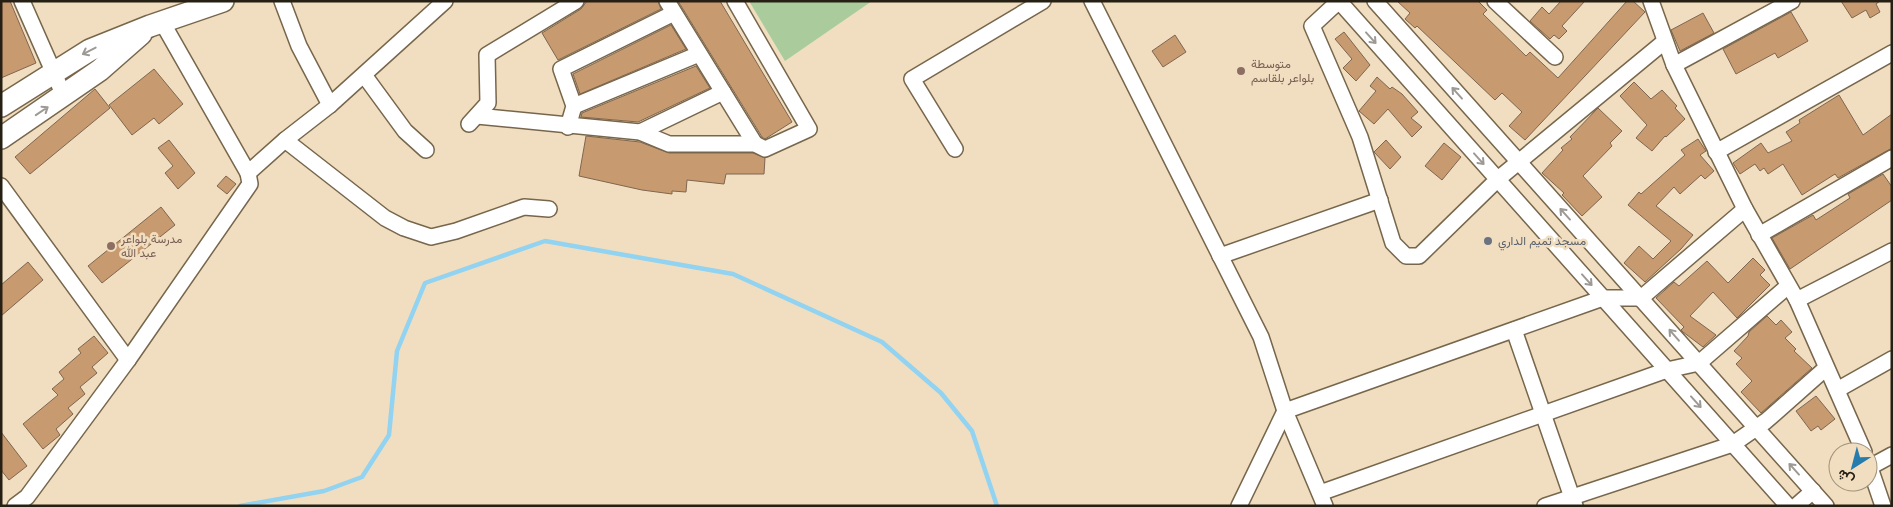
<svg xmlns="http://www.w3.org/2000/svg" width="1893" height="507" font-family="Quicksand,Vazirmatn,sans-serif">
<style>
.green{fill:#aacc9d}
.lines{fill:none;stroke-linecap:round;stroke-linejoin:round}
.stream{stroke:#91d3f1;stroke-width:4.5}
.building{fill:#c89a70;stroke:#7f6650}
.street-casing{stroke:#77664b;stroke-width:18}
.secondary-casing{stroke:#77664b;stroke-width:24}
.street{stroke:#fff;stroke-width:15}
.secondary{stroke:#fff;stroke-width:21}
.oneway{stroke:#9d9a95}
.education-dot{fill:#8d6e63;stroke:#f1dec0;stroke-width:2}
.worship-dot{fill:#6b7280;stroke:#f1dec0;stroke-width:2}
.labels{text-anchor:middle;stroke-width:5;stroke-linejoin:round;paint-order:stroke}
.education-label{font-size:12px;fill:#785e54;stroke:#f1dec0;text-anchor:start}
.worship-label{font-size:12px;fill:#5b616d;stroke:#f1dec0;text-anchor:start}
</style>
<rect width="100%" height="100%" fill="#f1dec0"/>
<path class="green" d="M749,1H872L785,61Z"/>
<g class="lines">
<path class="stream" d="M240,506L324,491L362,477L389,435L397,351L425,283L545,241L733,274L882,342L941,393L972,431L997,506"/>
</g>
<g class="building">
<path d="M1,1H10L36,63L1,78Z"/>
<path d="M587,1H658L661,9L558,60L542,33L581,9Z"/>
<path d="M678,1H720L792,122L765,139L762,137Z"/>
<path d="M1397,1H1478L1487,10L1483,14L1526,56L1530,52L1558,78L1627,1H1633L1645,12L1525,140L1509,126L1522,112L1502,93L1495,100L1417,26L1415,28L1405,19L1410,13Z"/>
<path d="M1561,1H1585L1562,26L1567,31L1559,39L1554,35L1550,39L1530,21L1542,7L1549,14Z"/>
<path d="M1841,1H1880L1876,4L1880,12L1870,18L1866,10L1852,18Z"/>
<path d="M1791,12L1808,41L1778,58L1775,53L1736,74L1723,49Z"/>
<path d="M1703,13L1714,33L1680,51L1671,30Z"/>
<path d="M671,25L686,49L580,94L573,74Z"/>
<path d="M1344,32L1370,65L1356,81L1343,68L1352,59L1335,39Z"/>
<path d="M1175,35L1186,52L1163,67L1152,51Z"/>
<path d="M696,66L710,88L638,122L581,117L582,113Z"/>
<path d="M154,69L183,104L159,124L154,118L132,135L109,105Z"/>
<path d="M1377,77L1390,89L1392,87L1402,94L1418,112L1411,118L1422,127L1412,137L1388,109L1374,124L1359,111L1376,91L1370,86Z"/>
<path d="M1634,82L1651,99L1662,90L1677,106L1675,108L1685,119L1666,137L1665,136L1652,151L1636,138L1647,125L1620,96Z"/>
<path d="M95,89L110,108L30,174L15,157Z"/>
<path d="M1839,95L1863,135L1892,114V148L1838,178L1835,174L1802,195L1783,164L1768,174L1764,168L1760,171L1755,164L1740,174L1733,163L1761,143L1768,153L1792,141L1786,132L1800,123L1799,120Z"/>
<path d="M1598,108L1622,131L1610,143L1612,146L1583,176L1602,197L1582,216L1562,195L1564,193L1542,173L1563,150L1561,148L1572,139L1570,137Z"/>
<path d="M586,136L640,142L669,153H753L765,158L764,174H726L724,184L687,180L686,192L672,191V194L642,190L579,176Z"/>
<path d="M1698,139L1706,151L1700,155L1714,171L1705,179L1701,175L1680,194L1674,187L1656,206L1693,235L1681,249L1645,282L1624,263L1639,246L1653,259L1671,241L1628,205L1639,192L1641,194L1685,155L1681,150Z"/>
<path d="M169,140L195,173L178,189L165,173L173,166L158,148Z"/>
<path d="M1386,140L1401,157L1390,169L1374,152Z"/>
<path d="M1444,143L1461,157L1442,180L1425,166Z"/>
<path d="M1883,174L1892,187V200L1790,269L1772,238L1813,215L1816,220L1850,198L1848,194Z"/>
<path d="M226,176L236,184L227,194L217,186Z"/>
<path d="M161,207L175,225L102,283L88,266Z"/>
<path d="M1753,258L1765,270L1760,275L1770,285L1737,318L1713,292L1690,316L1716,335L1703,347L1683,332L1681,330L1684,327L1656,298L1674,282L1679,286L1707,261L1728,283Z"/>
<path d="M28,262L43,280L1,316V285Z"/>
<path d="M1767,316L1776,325L1781,320L1792,332L1785,338L1796,349L1794,351L1812,368L1761,413L1741,392L1752,381L1736,364L1742,358L1734,351L1748,336L1749,332Z"/>
<path d="M94,336L108,353L92,367L97,373L80,387L85,394L68,408L73,414L56,429L60,435L43,449L23,424L58,395L52,389L64,379L59,372L81,353L78,349Z"/>
<path d="M1816,396L1835,419L1821,430L1818,426L1811,431L1796,411Z"/>
<path d="M1,432L27,466L9,480L1,470Z"/>
</g>
<g class="lines">
<defs>
<g id="street">
<path d="M22,1L64,96"/>
<path d="M282,1L299,46L330,105L445,1"/>
<path d="M667,1L755,144"/>
<path d="M1092,1L1261,337L1285,411L1325,506"/>
<path d="M1375,1L1826,506"/>
<path d="M1495,1L1555,57"/>
<path d="M1651,1L1674,65L1745,209L1797,300L1864,452"/>
<path d="M162,22L248,173L285,140L330,105"/>
<path d="M1664,42L1498,179L1419,256H1406L1393,243L1360,137L1312,26L1339,1C1489,169 1639,337 1788,506"/>
<path d="M1674,65L1792,1"/>
<path d="M364,75L405,131L426,150"/>
<path d="M574,106L699,54"/>
<path d="M477,116L640,132L669,144H755L765,149L809,129L735,1"/>
<path d="M469,124L488,103L487,55L576,1"/>
<path d="M568,127L574,106L561,69L674,13"/>
<path d="M640,132L723,92"/>
<path d="M285,140L385,218L404,228L431,237L456,231L524,207L549,209"/>
<path d="M955,149L912,79L1043,1"/>
<path d="M1716,152L1892,53"/>
<path d="M1,186L128,360"/>
<path d="M1759,235L1892,158"/>
<path d="M1220,256L1380,200"/>
<path d="M1797,300L1892,251"/>
<path d="M1514,330L1575,506"/>
<path d="M1837,390L1892,359"/>
<path d="M1868,462L1883,506"/>
<path d="M1870,467L1892,455"/>
<path d="M1320,493L1667,370L1699,363L1788,286"/>
<path d="M15,506L27,497L128,360L250,184L248,173"/>
<path d="M1239,506L1285,411L1603,298H1641L1745,209"/>
<path d="M1545,506L1733,444L1766,421L1826,368"/>
<path d="M1796,506L1813,491"/>
</g>
<g id="secondary">
<path d="M1,106L90,50L150,26L223,1"/>
<path d="M1,138L100,70L141,34"/>
</g>
</defs>
<use href="#street" class="street-casing"/>
<use href="#secondary" class="secondary-casing"/>
<use href="#street" class="street"/>
<use href="#secondary" class="secondary"/>
</g>
<defs><path id="oneway-shaft" d="M-6 0H5M1.5-3L5.5 0L1.5 3" fill="none" stroke-width="1.6" stroke-linecap="round" stroke-linejoin="round" transform="scale(1.25)"/></defs>
<g class="oneway">
<use href="#oneway-shaft" transform="translate(1371 38) rotate(48)"/>
<use href="#oneway-shaft" transform="translate(89 51) rotate(153)"/>
<use href="#oneway-shaft" transform="translate(1457 93) rotate(-132)"/>
<use href="#oneway-shaft" transform="translate(42 111) rotate(-34)"/>
<use href="#oneway-shaft" transform="translate(1479 159) rotate(48)"/>
<use href="#oneway-shaft" transform="translate(1565 214) rotate(-132)"/>
<use href="#oneway-shaft" transform="translate(1587 280) rotate(48)"/>
<use href="#oneway-shaft" transform="translate(1674 335) rotate(-131)"/>
<use href="#oneway-shaft" transform="translate(1696 402) rotate(48)"/>
<use href="#oneway-shaft" transform="translate(1794 469) rotate(-132)"/>
</g>
<g class="education-dot">
<circle cx="1241" cy="71" r="5"/>
<circle cx="111" cy="246" r="5"/>
</g>
<circle class="worship-dot" cx="1488" cy="241" r="5"/>
<g class="labels">
<g class="education-label">
<text x="1251" y="68">متوسطة<tspan x="1251" dy="14">بلواعر بلقاسم</tspan></text>
<text x="121" y="243">مدرسة بلواعر<tspan x="121" dy="14">عبد الله</tspan></text>
</g>
<g class="worship-label">
<text x="1498" y="245">مسجد تميم الداري</text>
</g>
</g>
<rect width="1893" height="507" fill="none" stroke="#261f13" stroke-width="5"/>
<g transform="translate(1853 467) rotate(216)"><circle r="24" fill="#f1dec0" stroke="#a0927b"/>
<path d="M0-4L9 19L0 12L-9 19Z" fill="#267cac"/>
<text y="-8" font-size="14" font-weight="bold" text-anchor="middle" fill="#261f13">ش</text>
</g>
</svg>
